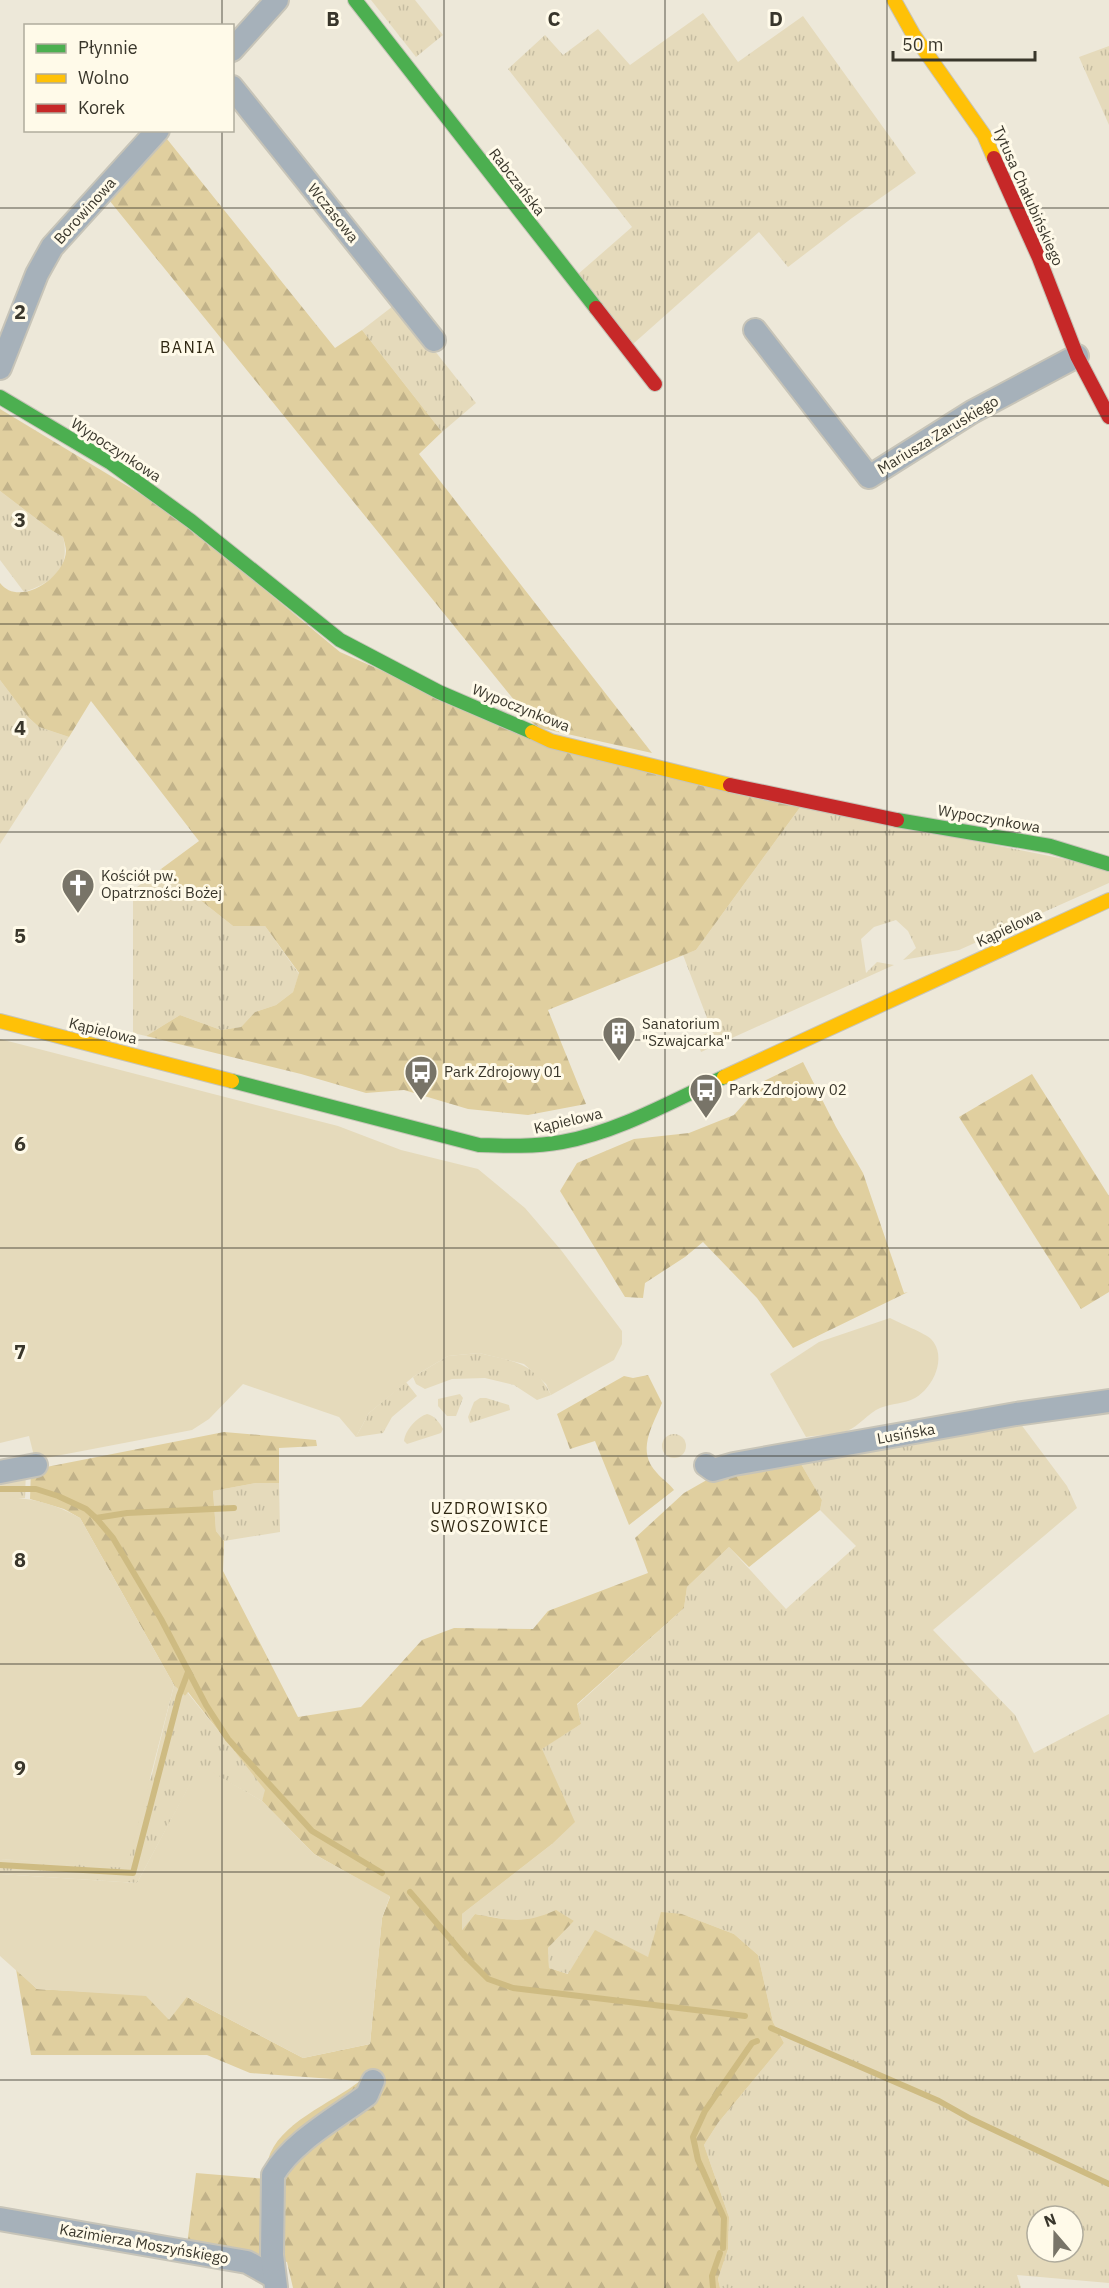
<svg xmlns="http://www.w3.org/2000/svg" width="1109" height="2288" font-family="'IBM Plex Sans',sans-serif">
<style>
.grass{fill:url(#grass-tufts);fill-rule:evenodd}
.forest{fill:url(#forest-firs)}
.park{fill:#e5dabb}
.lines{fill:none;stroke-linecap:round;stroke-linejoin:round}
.stream{stroke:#cebb82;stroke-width:6}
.street-casing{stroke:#c7c4b8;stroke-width:26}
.fast-casing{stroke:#c7c4b8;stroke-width:16}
.slow-casing{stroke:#c7c4b8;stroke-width:16}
.jam-casing{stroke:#c7c4b8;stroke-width:16}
.street{stroke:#a6b1ba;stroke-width:22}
.fast{stroke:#4caf50;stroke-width:14}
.slow{stroke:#ffc107;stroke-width:14}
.jam{stroke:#c62828;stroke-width:14}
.grid{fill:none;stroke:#39362b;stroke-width:1.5;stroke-opacity:0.55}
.labels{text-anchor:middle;stroke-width:6;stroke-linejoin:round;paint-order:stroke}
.street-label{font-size:15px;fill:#39362b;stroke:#fffae9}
.poi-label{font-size:15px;fill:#39362b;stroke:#fffae9;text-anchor:start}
.neighbourhood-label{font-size:16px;letter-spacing:1.5px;fill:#302813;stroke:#fffae9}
.grid-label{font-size:20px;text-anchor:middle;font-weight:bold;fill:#39362b;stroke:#fffae9;stroke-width:6;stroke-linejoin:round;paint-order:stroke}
</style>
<defs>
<pattern id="grass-tufts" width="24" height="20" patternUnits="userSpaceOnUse" patternTransform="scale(1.5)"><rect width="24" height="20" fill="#e5dabb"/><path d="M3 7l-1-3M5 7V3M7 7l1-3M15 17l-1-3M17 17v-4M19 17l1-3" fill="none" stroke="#c5bca1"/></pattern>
<pattern id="forest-firs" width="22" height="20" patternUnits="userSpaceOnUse" patternTransform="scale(1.5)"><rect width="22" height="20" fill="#e0cf9f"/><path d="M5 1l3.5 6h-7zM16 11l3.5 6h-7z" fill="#c1b289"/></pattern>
</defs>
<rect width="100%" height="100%" fill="#ede8d9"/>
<g class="grass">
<path d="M371,0H415L443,35L416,57Z"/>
<path d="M703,13L738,62L803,16L916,173L852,218L788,267L759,232L633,344L577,275L632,227L508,69L545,35L563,55L598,29L630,65Z"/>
<path d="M1109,46V125L1079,57Z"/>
<path d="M397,303L476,403L442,432L362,330Z"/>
<path d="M0,491L51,530L63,537C71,569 52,583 24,592L0,560Z"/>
<path d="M0,680L28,717L39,727L69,737L0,844Z"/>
<path d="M801,806L1109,868V883L959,950L903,960L916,948L908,931L896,920L874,927L861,939L866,973L877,962L894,965L701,1052L696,1038L712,1031L683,955L696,950Z"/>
<path d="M161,869L233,926H265L299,974L293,992L276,1005L255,1012L241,1027L221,1030L180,1015L146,1036L133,1033V890Z"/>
<path d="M479,1353C511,1361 536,1362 551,1395L537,1400L514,1385L485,1378L452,1379L425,1389L416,1384L413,1377L448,1356Z"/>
<path d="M406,1382L417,1396L392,1417L383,1433L356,1437L369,1413Z"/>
<path d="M460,1394L463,1398L456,1416H447L438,1406V1399Z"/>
<path d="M480,1398H486L509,1405L510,1410L470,1423L468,1417L474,1402Z"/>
<path d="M427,1414C434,1415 440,1423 443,1429L441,1433L407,1444L404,1441C405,1430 417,1417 427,1414Z"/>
<path d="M1020,1423L1067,1486L1077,1508L933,1630L1015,1715L1034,1753L1109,1714V2283L1017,2275L1021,2288H720L718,2279L728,2249L729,2217L704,2145L718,2123L784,2043L773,2022L758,1955L734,1934L682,1914L648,1957L569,1974L549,1968L548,1948L574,1921L537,1919L516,1921L475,1914L462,1930V1914L552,1844L541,1749L581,1724L577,1705L684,1608L687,1587L729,1547L786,1609L856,1546L820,1510L822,1500L797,1457ZM1037,2216H1073V2252H1037Z"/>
<circle cx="674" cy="1446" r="12"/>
<path d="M26,1470L25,1498H0V1475Z"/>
<path d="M256,1483H279L280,1532L224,1541L216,1531L213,1491Z"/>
<path d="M174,1685L185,1696L187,1692L266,1790L262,1801L200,1766L137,1883L0,1874V1859L90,1864L151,1778Z"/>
</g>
<g class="forest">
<path d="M167,139L335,348L362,330L442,432L419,454L652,753L536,727L109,200Z"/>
<path d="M0,409L172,513L340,652L551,746L801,806L696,950L548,1010L586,1104L528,1115L468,1109L404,1090L366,1093L301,1074L146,1036L180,1015L221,1030L241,1027L255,1012L276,1005L293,992L299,973L265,926H233L161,869L199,841L91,701L69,737L39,727L28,717L0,680V583C19,608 65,578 66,551C66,547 64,541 63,537L51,530L0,491Z"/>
<path d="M803,1062L836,1127L863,1173L904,1293L908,1292L793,1348L757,1298L703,1242L685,1257L645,1283L643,1298L625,1297L560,1191L577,1163L634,1139L689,1133L734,1115L764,1081Z"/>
<path d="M1032,1074L1109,1196V1292L1081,1309L959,1117Z"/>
<path d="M648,1375L662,1403C652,1427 636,1451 657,1473C662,1479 669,1483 674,1490L629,1525L595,1441L570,1449L557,1414L624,1376L633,1378Z"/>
<path d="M224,1432L316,1440L317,1446L279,1448V1483H256L213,1491L216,1531L224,1541L223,1571L298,1717L361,1707L422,1640L454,1628L533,1629L548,1611L648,1573L635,1538L684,1493L712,1477L797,1457L822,1500L820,1510L749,1567L729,1547L687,1587L684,1608L577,1704L581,1724L542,1749L575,1822L552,1844L462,1914V1930L475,1914C509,1920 523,1925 556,1910L574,1921L548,1948L549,1968L568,1974L595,1930L648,1957L661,1912L682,1914L734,1934L758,1955L773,2022L784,2043L718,2123L704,2145L729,2217L728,2249L718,2279L720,2288H293L287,2262L187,2245L196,2173L267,2179C267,2173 266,2166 268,2160C278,2123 332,2103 360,2081L250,2073L207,2055H31L16,1969L37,1989L187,1997L303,2058L370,2044L382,1918L390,1897L314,1854L262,1801L265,1790L188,1692L185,1696L174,1685L80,1518L64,1509L30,1499L31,1470Z"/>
</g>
<g class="park">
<path d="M0,1039L338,1126L401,1150L478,1169L525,1208L561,1250L622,1331V1344L614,1360L551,1395L546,1384L524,1364L479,1353L448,1356L413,1377L369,1413L356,1437L339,1417L243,1384L209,1419L192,1430L35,1460L29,1436L0,1443Z"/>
<path d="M890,1318C899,1323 925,1333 931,1339C948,1357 933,1388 915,1398C904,1404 892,1403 880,1408C868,1413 858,1427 847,1431C834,1435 819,1435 806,1437L770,1374L819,1342Z"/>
<path d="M0,1498C29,1496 55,1504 80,1518L174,1685L127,1868L0,1859Z"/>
<path d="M200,1765L262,1801L314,1854L390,1896L382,1918L370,2044L303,2058L187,1997L169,2020L146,1996L37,1989L0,1956V1874L137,1883Z"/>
</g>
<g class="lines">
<g class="stream">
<path d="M0,1489H36L58,1496L86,1509L96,1518L113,1538L161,1619L206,1705L228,1739L312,1831L382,1873"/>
<path d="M96,1518L127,1513L234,1508"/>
<path d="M0,1865L133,1873L179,1696L188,1672"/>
<path d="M410,1892L465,1956L488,1979L513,1988L745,2016"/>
<path d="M771,2028L939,2101L971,2119L1109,2184"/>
<path d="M723,2248L724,2218L698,2160L693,2137L705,2111L752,2043L757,2041"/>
<path d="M713,2288L712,2276L720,2253"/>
</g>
<defs>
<g id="street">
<path d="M232,50L277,0"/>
<path d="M232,87L434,340"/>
<path d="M755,330L869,477L972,412L1077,356"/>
<path d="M0,368L37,274L52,247L158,130"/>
<path d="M706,1465L713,1470L734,1464L1016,1414L1109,1401"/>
<path d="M0,1472L36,1465"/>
<path d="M0,2219L247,2262L274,2277"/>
<path d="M276,2287L272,2255L273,2175C292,2142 336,2118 367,2095L373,2081"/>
</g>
<g id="fast">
<path d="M355,0L596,308"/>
<path d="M0,397L111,463L191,521L340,640L439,692L532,732"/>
<path d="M897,820L1050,846L1109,864"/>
<path d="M232,1081L479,1145C507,1146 534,1147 562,1142C618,1132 672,1101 724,1077"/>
</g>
<g id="slow">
<path d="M894,0L913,34L984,135L994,158"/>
<path d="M532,732L551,741L730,785"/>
<path d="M0,1021L232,1081"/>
<path d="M724,1077L1109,900"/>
</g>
<g id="jam">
<path d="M994,158L1039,258L1077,356L1109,417"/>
<path d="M596,308L655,384"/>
<path d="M730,785L897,820"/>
</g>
</defs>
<use href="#street" class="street-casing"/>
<use href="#fast" class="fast-casing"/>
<use href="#slow" class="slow-casing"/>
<use href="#jam" class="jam-casing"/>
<use href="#street" class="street"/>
<use href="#fast" class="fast"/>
<use href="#slow" class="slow"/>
<use href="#jam" class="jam"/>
</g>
<path class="grid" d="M222,0V26M444,0V2288M665,0V2288M887,0V2288M222,130V2288M0,208H1109M0,416H1109M0,624H1109M0,832H1109M0,1040H1109M0,1248H1109M0,1456H1109M0,1664H1109M0,1872H1109M0,2080H1109"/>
<defs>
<symbol id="church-pin" viewBox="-11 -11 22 30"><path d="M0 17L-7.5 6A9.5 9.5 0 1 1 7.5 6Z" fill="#787468" stroke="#fffae9"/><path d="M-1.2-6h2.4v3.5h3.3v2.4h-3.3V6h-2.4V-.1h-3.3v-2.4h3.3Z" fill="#fff"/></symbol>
<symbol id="building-pin" viewBox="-11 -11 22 30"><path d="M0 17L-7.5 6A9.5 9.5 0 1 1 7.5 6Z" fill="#787468" stroke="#fffae9"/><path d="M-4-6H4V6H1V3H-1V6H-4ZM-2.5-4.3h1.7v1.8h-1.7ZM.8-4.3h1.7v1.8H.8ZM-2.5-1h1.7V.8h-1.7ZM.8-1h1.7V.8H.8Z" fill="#fff"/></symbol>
<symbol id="bus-pin" viewBox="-11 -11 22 30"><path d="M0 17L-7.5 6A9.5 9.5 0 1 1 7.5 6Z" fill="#787468" stroke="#fffae9"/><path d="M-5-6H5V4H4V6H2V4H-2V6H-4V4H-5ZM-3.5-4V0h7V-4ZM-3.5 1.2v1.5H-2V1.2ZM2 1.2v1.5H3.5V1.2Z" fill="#fff"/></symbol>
</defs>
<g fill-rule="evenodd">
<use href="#church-pin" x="59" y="866" width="38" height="52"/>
<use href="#building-pin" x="600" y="1014" width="38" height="52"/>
<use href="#bus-pin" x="402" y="1053" width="38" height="52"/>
<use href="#bus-pin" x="687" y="1071" width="38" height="52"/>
</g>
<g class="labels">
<g class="street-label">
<text transform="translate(517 182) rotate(52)" y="5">Rabczańska</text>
<text transform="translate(1028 196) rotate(66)" y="5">Tytusa Chałubińskiego</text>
<text transform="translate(85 211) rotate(-48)" y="5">Borowinowa</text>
<text transform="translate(333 213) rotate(51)" y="5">Wczasowa</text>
<text transform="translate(938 435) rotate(-31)" y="5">Mariusza Zaruskiego</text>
<text transform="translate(116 450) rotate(33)" y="5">Wypoczynkowa</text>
<text transform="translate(521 708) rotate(22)" y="5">Wypoczynkowa</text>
<text transform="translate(989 819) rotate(10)" y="5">Wypoczynkowa</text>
<text transform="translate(1009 928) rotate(-25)" y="5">Kąpielowa</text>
<text transform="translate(103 1031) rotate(14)" y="5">Kąpielowa</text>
<text transform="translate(568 1121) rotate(-13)" y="5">Kąpielowa</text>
<text transform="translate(906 1434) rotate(-10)" y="5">Lusińska</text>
<text transform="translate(144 2244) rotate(10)" y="5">Kazimierza Moszyńskiego</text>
</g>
<g class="poi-label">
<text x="101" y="881">Kościół pw.<tspan x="101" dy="17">Opatrzności Bożej</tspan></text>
<text x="642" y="1029">Sanatorium<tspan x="642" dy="17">"Szwajcarka"</tspan></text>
<text x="444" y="1077">Park Zdrojowy 01</text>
<text x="729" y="1095">Park Zdrojowy 02</text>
</g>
<g class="neighbourhood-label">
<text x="188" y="353">BANIA</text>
<text x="490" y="1514">UZDROWISKO<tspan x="490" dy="18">SWOSZOWICE</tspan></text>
</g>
</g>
<g class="grid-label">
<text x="333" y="26">B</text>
<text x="554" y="26">C</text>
<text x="776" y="26">D</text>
<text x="20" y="319">2</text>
<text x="20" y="527">3</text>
<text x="20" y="735">4</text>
<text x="20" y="943">5</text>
<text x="20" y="1151">6</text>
<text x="20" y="1359">7</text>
<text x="20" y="1567">8</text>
<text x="20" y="1775">9</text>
</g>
<rect x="24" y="24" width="210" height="108" fill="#fffae9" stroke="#b0ac9d" stroke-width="1.5"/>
<rect x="36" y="44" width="30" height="9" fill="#4caf50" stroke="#b0ac9d" stroke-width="1.5"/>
<text x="78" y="54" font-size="18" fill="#39362b">Płynnie</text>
<rect x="36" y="74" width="30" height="9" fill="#ffc107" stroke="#b0ac9d" stroke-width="1.5"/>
<text x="78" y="84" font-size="18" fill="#39362b">Wolno</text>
<rect x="36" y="104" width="30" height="9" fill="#c62828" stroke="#b0ac9d" stroke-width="1.5"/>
<text x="78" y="114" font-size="18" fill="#39362b">Korek</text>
<g transform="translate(1055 2234) rotate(340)"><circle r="28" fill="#fffae9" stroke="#b0ac9d" stroke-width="1.5"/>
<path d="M0-4.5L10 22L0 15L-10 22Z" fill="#787468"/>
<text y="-9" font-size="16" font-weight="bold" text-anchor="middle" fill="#39362b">N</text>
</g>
<path d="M893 51v9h142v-9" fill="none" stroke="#39362b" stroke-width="3"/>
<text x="902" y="51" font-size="18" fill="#39362b" stroke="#fffae9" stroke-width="4.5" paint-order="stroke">50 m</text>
</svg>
